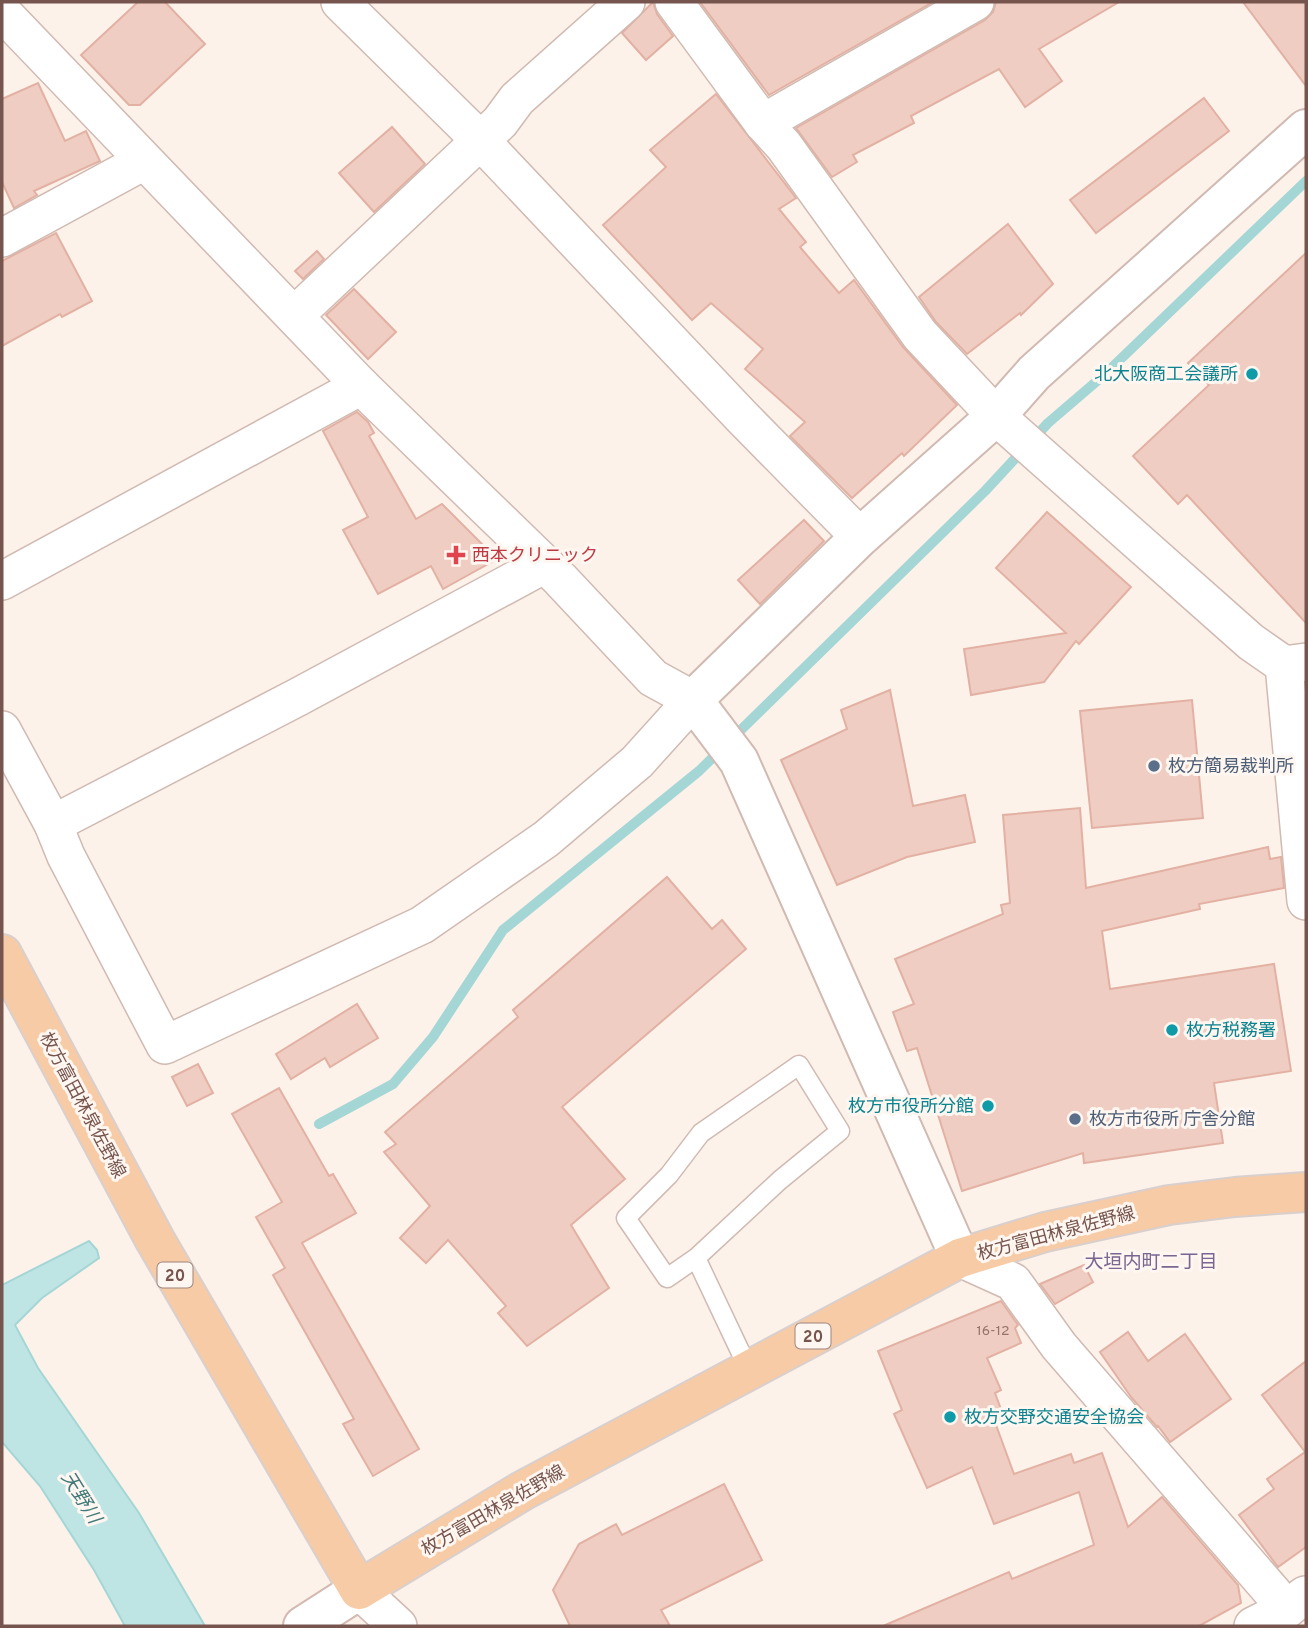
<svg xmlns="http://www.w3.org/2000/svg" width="1308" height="1628" font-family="Overpass,'Noto Sans JP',sans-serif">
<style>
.water{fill:#bee5e4;stroke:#a5d6d6;stroke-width:2}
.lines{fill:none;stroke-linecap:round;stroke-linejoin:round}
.stream{stroke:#a5d6d6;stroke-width:10}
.building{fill:#f0cdc2;stroke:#e2b1a3;stroke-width:2}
.service-casing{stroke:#d0bab2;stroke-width:21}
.minor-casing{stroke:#d0bab2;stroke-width:40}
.tertiary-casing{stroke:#d0bab2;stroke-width:42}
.secondary-casing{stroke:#d3b9b0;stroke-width:42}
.primary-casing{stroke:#d9cfcd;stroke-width:42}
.service{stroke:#fff;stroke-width:18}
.minor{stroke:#fff;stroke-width:37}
.tertiary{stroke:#fff;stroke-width:38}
.secondary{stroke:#fff;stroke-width:38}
.primary{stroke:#f7cba6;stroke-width:38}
.culture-dot{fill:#0f9aa8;stroke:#fef6f0;stroke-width:2.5}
.health-dot{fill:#e0444e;stroke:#fef6f0;stroke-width:2.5}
.service-dot{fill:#5c6f8a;stroke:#fef6f0;stroke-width:2.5}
.labels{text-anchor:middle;stroke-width:6;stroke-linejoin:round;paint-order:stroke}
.number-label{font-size:14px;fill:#94736b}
.shield{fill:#fef6f0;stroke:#9f857f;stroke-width:2}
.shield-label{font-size:16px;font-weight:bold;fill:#76554e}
.culture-label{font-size:18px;fill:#0d838f;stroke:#fef6f0;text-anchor:end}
.health-label{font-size:18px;fill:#be3a42;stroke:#fef6f0;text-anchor:start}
.service-label{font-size:18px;fill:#4e5e75;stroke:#fef6f0;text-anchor:start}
.street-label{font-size:18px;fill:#76554e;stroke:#fef6f0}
.neighbourhood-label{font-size:19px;fill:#7b6691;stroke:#fef6f0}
.water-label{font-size:19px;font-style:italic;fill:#427a7a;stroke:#fef6f0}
</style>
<rect width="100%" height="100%" fill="#fcf2ea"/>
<path class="water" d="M89,1241L97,1250L99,1258L42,1298L15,1325L38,1368L139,1513L205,1626H125L94,1570L40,1486L2,1442V1285Z"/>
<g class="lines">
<path class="stream" d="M319,1124L393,1084L433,1037L503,930L699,771L985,491L1048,423L1104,375L1306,181"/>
</g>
<g class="building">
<path d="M138,2H165L205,44L140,105H129L81,55Z"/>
<path d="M653,2L657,14L673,36L646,60L622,33Z"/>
<path d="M700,2H933L769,95Z"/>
<path d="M996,2H1119L1039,49L1062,81L1025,107L999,69L911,116L914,123L853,155L857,162L832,177L796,128L985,20L993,12Z"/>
<path d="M1243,2H1306V86Z"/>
<path d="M38,83L65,141L86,131L100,161L34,191L37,195L14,208L2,182V99Z"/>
<path d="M716,94L796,198L779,209L806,242L800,247L839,293L854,280L903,347L957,405L904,456L902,453L852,498L790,436L805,422L745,369L763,349L711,303L692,320L603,225L666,167L650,150Z"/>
<path d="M1204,98L1229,131L1096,233L1070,200Z"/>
<path d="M392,127L425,164L374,212L339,173Z"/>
<path d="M1008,224L1053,284L1021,315L1020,313L967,354L936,322L919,297Z"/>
<path d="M56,233L92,301L62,317L60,314L2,346V261Z"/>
<path d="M317,251L324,259L303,279L295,271Z"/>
<path d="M1306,253V623L1187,495L1178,504L1133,456L1209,385L1188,363Z"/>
<path d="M354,289L396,332L368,359L326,315Z"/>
<path d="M357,412L368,422L374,433L369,436L416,519L442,504L497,559L443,589L431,566L378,594L343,530L368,517L323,431Z"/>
<path d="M1047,512L1131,587L1079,644L1076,641L1044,682L971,695L964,649L1066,633L996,568Z"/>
<path d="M804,520L824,541L760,604L738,580Z"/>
<path d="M890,690L913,806L965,795L975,842L907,857L837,885L781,760L847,729L841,710Z"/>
<path d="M1192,700L1203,818L1092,828L1080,711Z"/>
<path d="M1080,808L1086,888L1268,847L1270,859L1281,857L1284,888L1199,904L1200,909L1102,931L1110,989L1274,964L1291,1071L1214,1083L1223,1143L1084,1163L1083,1153L962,1191L917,1048L907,1051L893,1012L914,1004L895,959L1003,914L1001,905L1010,903L1003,815Z"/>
<path d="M667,877L712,929L722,920L746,949L562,1107L625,1179L571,1225L609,1288L527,1346L498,1313L506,1306L448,1240L426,1263L400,1238L430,1206L384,1152L396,1144L385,1132L518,1017L513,1010Z"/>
<path d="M357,1004L378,1038L330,1067L325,1058L291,1079L276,1054Z"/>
<path d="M198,1064L213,1093L187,1106L172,1077Z"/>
<path d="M279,1088L329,1176L333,1174L356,1213L302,1243L419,1449L373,1476L343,1424L354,1419L273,1275L285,1268L256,1217L282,1202L232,1114Z"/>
<path d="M1084,1265L1093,1282L1055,1304L1040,1284Z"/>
<path d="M1001,1301L1018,1325L1015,1328L1021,1343L987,1358L1001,1390L995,1393L1005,1420L996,1425L1014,1474L1071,1454L1074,1463L1102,1453L1128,1527L1162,1497L1238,1585L1241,1603L1199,1626H883L1009,1572L1012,1579L1094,1545L1079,1492L994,1524L972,1467L927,1488L894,1414L902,1410L878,1351Z"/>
<path d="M1128,1332L1148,1361L1185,1334L1231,1399L1170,1442L1158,1426L1157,1427L1131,1397L1100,1352Z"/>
<path d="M1306,1361V1547L1278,1567L1239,1515L1274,1489L1267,1479L1305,1452L1262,1395Z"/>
<path d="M724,1484L762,1560L661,1610L670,1626H570L553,1590L579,1544L616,1524L622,1535Z"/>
</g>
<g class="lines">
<defs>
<path id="service" d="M696,1258L780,1180L840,1131L799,1065L701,1133L669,1175L626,1218L667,1278L696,1258L749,1370"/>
<g id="minor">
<path d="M340,2L479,139L742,417L860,537"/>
<path d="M674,2L763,123L784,146L920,335L996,416L1251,642L1284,665L1306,662"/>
<path d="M2,12L361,386L560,579L653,678L693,700L637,762L546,839L422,925L165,1045L66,856L53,824L2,730"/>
<path d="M763,123L975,2"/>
<path d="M2,238L144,161"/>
<path d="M295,315L500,122L517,99L626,2"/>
<path d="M2,581L361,386"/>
<path d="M1284,665L1306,901"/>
<path d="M53,824L298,697L545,564"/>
<path d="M960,1258L1013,1282L1059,1346L1287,1609"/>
<path d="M359,1590L398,1626"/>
<path d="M1253,1626L1287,1609L1305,1595"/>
</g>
<path id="tertiary" d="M960,1258L739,761L693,700L860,537L996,416L1034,373L1306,129"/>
<path id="secondary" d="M303,1626L359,1590"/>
<path id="primary" d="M2,954L155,1240L359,1590L522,1491L960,1258L1045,1232L1169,1205L1235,1197L1306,1192"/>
</defs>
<use href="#service" class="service-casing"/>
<use href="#minor" class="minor-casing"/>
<use href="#tertiary" class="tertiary-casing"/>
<use href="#secondary" class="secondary-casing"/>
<use href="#primary" class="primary-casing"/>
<use href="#service" class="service"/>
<use href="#minor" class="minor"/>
<use href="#tertiary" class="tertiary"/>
<use href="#secondary" class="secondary"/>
<use href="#primary" class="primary"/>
</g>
<g class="culture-dot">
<circle cx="1252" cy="374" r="7"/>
<circle cx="1172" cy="1030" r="7"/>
<circle cx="988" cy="1106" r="7"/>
<circle cx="950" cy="1417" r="7"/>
</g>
<path class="health-dot" d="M452.5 544.5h7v7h7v7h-7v7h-7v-7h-7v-7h7z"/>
<g class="service-dot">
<circle cx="1154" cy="766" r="7"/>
<circle cx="1075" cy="1119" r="7"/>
</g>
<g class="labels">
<g class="number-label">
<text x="993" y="1335">16-12</text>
</g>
<g class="shield">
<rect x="157.5" y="1262.5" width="35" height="25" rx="5"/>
<rect x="795.5" y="1323.5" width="35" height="25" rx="5"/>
</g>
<g class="shield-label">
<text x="175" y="1281">20</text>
<text x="813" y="1342">20</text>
</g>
<g class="culture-label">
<text x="1238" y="380">北大阪商工会議所</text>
<text x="1186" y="1036" text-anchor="start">枚方税務署</text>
<text x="974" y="1112">枚方市役所分館</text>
<text x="964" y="1423" text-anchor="start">枚方交野交通安全協会</text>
</g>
<g class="health-label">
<text x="472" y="561">西本クリニック</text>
</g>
<g class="service-label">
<text x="1168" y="772">枚方簡易裁判所</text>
<text x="1089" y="1125">枚方市役所 庁舎分館</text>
</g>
<g class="street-label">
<text transform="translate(83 1105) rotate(62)" y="6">枚方富田林泉佐野線</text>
<text transform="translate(1056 1233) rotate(-15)" y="6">枚方富田林泉佐野線</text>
<text transform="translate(493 1510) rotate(-30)" y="6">枚方富田林泉佐野線</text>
</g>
<g class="neighbourhood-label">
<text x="1151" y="1268">大垣内町二丁目</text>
</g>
<g class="water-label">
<text transform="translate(82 1497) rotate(58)" y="7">天野川</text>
</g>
</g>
<rect width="1308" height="1628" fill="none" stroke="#76554e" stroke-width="7"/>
</svg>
